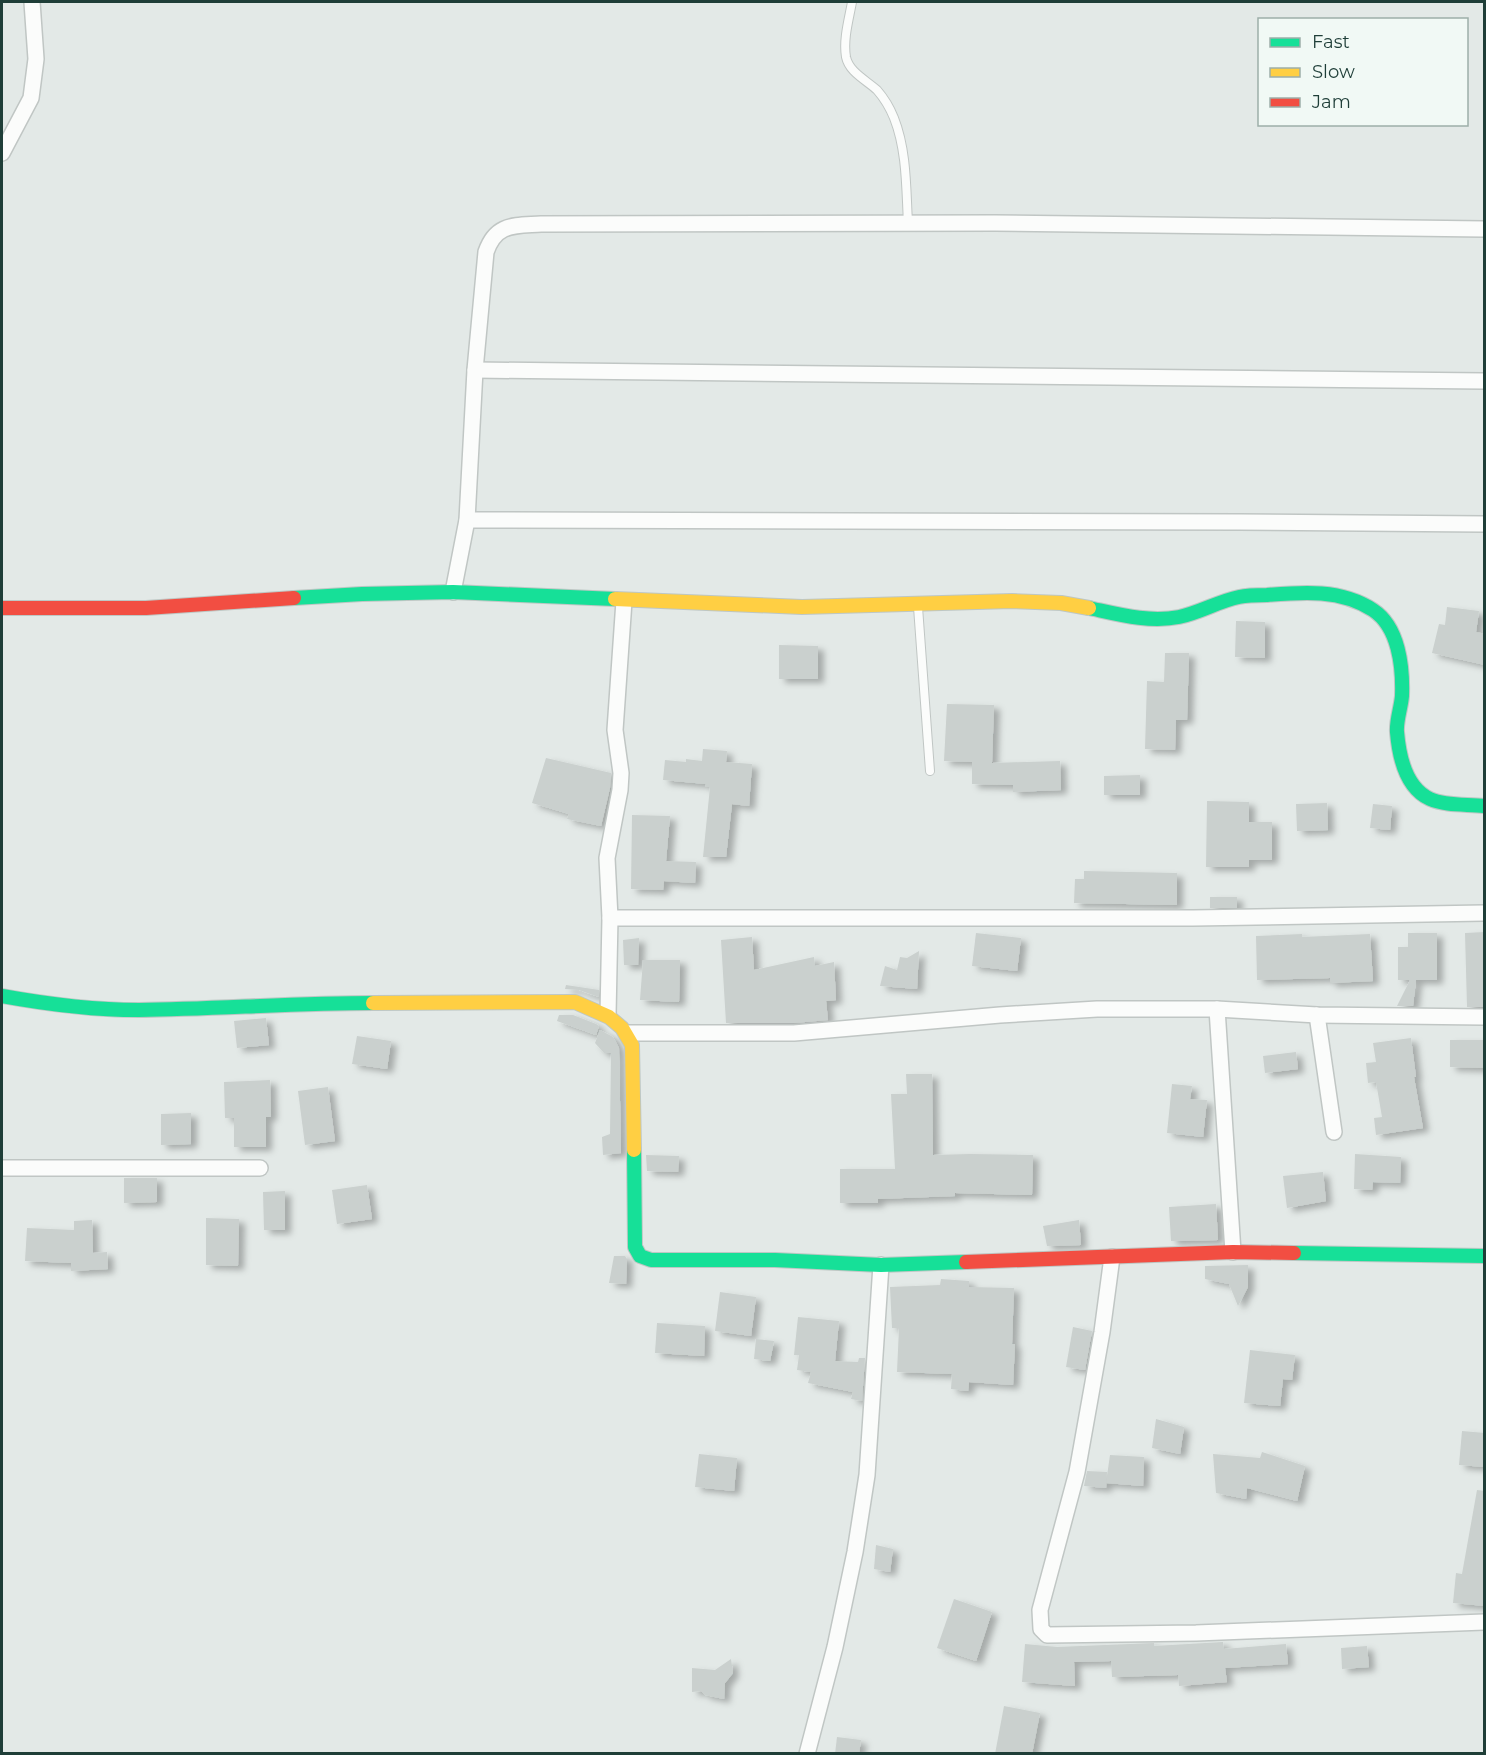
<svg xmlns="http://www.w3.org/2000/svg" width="1486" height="1755" font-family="Montserrat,sans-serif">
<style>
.building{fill:#cad0ce;filter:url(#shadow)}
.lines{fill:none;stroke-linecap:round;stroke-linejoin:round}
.lane-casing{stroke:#c0c6c4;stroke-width:10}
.street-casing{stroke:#c0c6c4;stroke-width:18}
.fast-casing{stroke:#bec7c4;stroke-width:16}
.slow-casing{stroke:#bec7c4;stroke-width:16}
.jam-casing{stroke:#bec7c4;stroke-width:16}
.lane{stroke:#fbfcfb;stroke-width:8}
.street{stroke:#fbfcfb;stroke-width:15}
.fast{stroke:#16e098;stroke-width:14}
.slow{stroke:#ffcf43;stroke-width:14}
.jam{stroke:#f24e42;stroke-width:14}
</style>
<defs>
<filter id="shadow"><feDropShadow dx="6" dy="4" stdDeviation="3" flood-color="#0004"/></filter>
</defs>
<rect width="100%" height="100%" fill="#e3e9e7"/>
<g class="building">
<path d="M1447,607L1479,611L1476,632L1485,634V665L1432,653L1439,624L1445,625Z"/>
<path d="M1236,621L1265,622V658L1235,657Z"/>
<path d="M779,645L818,646V679H779Z"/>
<path d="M1165,653H1189L1187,720H1176L1175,750L1145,749L1147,681L1164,682Z"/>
<path d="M947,704L994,705L992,763L1060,761L1061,790L1013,792V785L972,784V762L944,761Z"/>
<path d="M703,749L727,751L726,762L752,764L749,806L732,804L726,857H703L710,787H705L706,784L663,780L665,760L686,762V759L702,761Z"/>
<path d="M546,758L611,773L610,788L601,826L567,819L569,814L532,803Z"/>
<path d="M1140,775V795H1104V776Z"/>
<path d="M1207,801L1249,802V822H1272V860H1249V867H1206Z"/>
<path d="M1327,803L1328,830L1297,831L1296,804Z"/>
<path d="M1373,804L1392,806L1390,830L1370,828Z"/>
<path d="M632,815L670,816L666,861L696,862L695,883L664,881L663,890L631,889Z"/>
<path d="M1084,871L1177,873V905L1074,903L1075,879H1084Z"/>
<rect x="1210" y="897" width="27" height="11"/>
<path d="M1485,932V1007H1467L1465,933Z"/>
<path d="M976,933L1021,938L1017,971L972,966Z"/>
<path d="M1408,933H1437V980H1416L1413,1006H1397L1410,980H1398V947H1408Z"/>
<path d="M1302,934V937L1370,934L1373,981L1330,983V978L1257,980L1256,936Z"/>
<path d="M752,937L754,970L814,957L815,966L834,962L836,1000L826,1001L828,1020L794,1023H726L721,940Z"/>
<path d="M639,938L638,965H624L623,940Z"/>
<path d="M919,951L917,989L880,986L885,966L897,970L900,957L907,958Z"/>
<path d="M643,960H680L679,1002L640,1000Z"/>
<path d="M566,985L599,990V997L579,990L565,989Z"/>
<path d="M559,1015H573L596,1024L599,1026L596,1035L557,1021Z"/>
<path d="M266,1018L269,1045L237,1048L234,1021Z"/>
<path d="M600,1030L613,1037L619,1048L621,1153L603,1155L602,1137L610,1134L611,1053H604L595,1043Z"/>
<path d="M357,1036L391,1041L387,1069L352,1064Z"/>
<path d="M1411,1038L1416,1077H1414L1423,1128L1376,1135L1374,1118L1382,1117L1376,1082L1368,1083L1366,1063L1376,1062L1373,1043Z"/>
<path d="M1450,1040H1485V1068L1450,1067Z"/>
<path d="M1296,1052L1298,1069L1265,1073L1263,1056Z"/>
<path d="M906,1074H932L933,1155L970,1154L1033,1155L1032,1195L955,1193V1196L878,1199V1203H840V1169H895L891,1094H907Z"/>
<path d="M270,1080L271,1117H266V1147H234V1118H225L224,1082Z"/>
<path d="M1172,1084L1192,1086L1190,1099L1207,1100L1203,1137L1167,1133Z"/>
<path d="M328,1087L335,1141L305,1145L298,1091Z"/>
<path d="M191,1113V1144L161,1145V1114Z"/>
<path d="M1355,1154L1401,1157L1400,1183L1373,1182L1372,1190L1354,1189Z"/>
<path d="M646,1155L679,1156L678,1172L647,1171Z"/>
<path d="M1323,1172L1326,1201L1287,1208L1283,1176Z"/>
<path d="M124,1178H157V1202L124,1203Z"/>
<path d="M367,1185L372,1219L337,1224L332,1190Z"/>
<path d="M285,1191V1230H264L263,1192Z"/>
<path d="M1216,1204L1218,1240L1171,1241L1169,1207Z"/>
<path d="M206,1218L239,1219L238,1266L206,1265Z"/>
<path d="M92,1220L93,1253L107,1252L108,1269L71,1271V1263L25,1261L27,1228L74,1230V1221Z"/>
<path d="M1079,1220L1081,1245L1047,1246L1043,1226Z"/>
<path d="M614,1256H625L627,1259L626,1284L609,1283Z"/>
<path d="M1248,1265V1287L1238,1306L1229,1284L1205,1279V1266Z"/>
<path d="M941,1279L969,1281V1287L1014,1288L1012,1344H1015L1013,1385L969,1382L968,1391L951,1389L952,1374L897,1372L899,1328H892L890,1287L940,1285Z"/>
<path d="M720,1292L756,1297L751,1336L715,1331Z"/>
<path d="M798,1317L839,1321L835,1361L858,1362L859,1358H865L862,1401L851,1399L853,1392L808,1383L811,1372L797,1370L799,1355H794Z"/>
<path d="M657,1323L705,1326L704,1356L655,1353Z"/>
<path d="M1073,1327L1092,1331L1085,1370L1066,1367Z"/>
<path d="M756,1339L774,1341L770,1361L754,1359Z"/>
<path d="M1250,1350L1295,1355L1292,1380L1283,1379L1280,1406L1244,1403Z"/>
<path d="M1156,1419L1184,1427L1180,1454L1152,1448Z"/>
<path d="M1462,1431L1485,1433V1467L1459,1465Z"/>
<path d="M1262,1452L1305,1466L1297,1501L1247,1488L1246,1499L1216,1493L1213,1454L1260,1458Z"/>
<path d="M699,1454L737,1458L734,1491L695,1487Z"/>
<path d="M1110,1455L1144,1457L1143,1486L1106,1483Z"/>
<path d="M1087,1471L1107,1472L1106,1488L1084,1486Z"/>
<path d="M1477,1490L1485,1491V1606L1453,1603L1456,1573L1462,1574Z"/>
<path d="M876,1545L893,1549L890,1572L874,1569Z"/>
<path d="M954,1599L992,1612L976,1661L937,1648Z"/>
<path d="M1223,1642L1224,1649L1286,1644L1288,1664L1225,1668L1227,1682L1179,1686L1178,1675L1112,1677L1111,1661L1074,1662L1075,1686L1022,1682L1025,1644L1057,1647L1154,1643V1646Z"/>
<path d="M1367,1646L1369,1667L1342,1669L1341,1648Z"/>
<path d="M731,1659L733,1673L725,1683L724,1699L705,1695L701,1691L692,1692V1668L715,1670Z"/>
<path d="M1004,1706L1040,1713L1032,1754H995Z"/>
<path d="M837,1737L861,1740L859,1754H835Z"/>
</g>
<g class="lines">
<defs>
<g id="lane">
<path d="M852,2C849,19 843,39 846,57C849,72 866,80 877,90C884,98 890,108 894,118C907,151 906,188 908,223"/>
<path d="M918,607L930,771"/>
</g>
<g id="street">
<path d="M2,153L31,98L36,59L32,2"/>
<path d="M475,370L1484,381"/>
<path d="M467,520L1239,522L1484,524"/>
<path d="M453,592L467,520L475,370L486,252C496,223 514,226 541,224L995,223L1484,229"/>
<path d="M610,918H1193L1484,913"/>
<path d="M1217,1009L1233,1252"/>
<path d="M608,1015L610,918L607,858L620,790L621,773L615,730L624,601"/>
<path d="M1317,1015L1334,1132"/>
<path d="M627,1033H794L1000,1015L1097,1009H1217L1317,1015L1484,1017"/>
<path d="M2,1168H260"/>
<path d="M1112,1257L1102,1332L1077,1472L1040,1610L1041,1629L1047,1635L1196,1633L1484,1622"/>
<path d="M807,1754L835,1647L855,1552L867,1475L881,1265"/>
</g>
<g id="fast">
<path d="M294,598L362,594L453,592L615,599"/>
<path d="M1089,608C1117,614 1149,623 1179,617C1199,613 1219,601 1239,597C1248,595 1258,595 1267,595C1303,592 1341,589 1373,610C1399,627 1403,667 1402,696C1401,708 1396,721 1397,732C1399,756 1406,788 1430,799C1446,806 1467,804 1484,806"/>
<path d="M2,996C46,1004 93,1010 139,1010C217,1009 295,1003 373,1003"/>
<path d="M634,1150L635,1247L640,1256L651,1260H775L881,1265L966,1262"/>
<path d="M1294,1253L1484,1256"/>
</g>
<g id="slow">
<path d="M615,599L802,607L1012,601L1061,603L1089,608"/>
<path d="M373,1003L575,1002L609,1017L622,1028L632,1045L634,1150"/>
</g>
<g id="jam">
<path d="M2,608H146L294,598"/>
<path d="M966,1262L1233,1252L1294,1253"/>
</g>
</defs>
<use href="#lane" class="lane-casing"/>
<use href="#street" class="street-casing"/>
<use href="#fast" class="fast-casing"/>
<use href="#slow" class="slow-casing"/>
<use href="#jam" class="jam-casing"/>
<use href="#lane" class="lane"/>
<use href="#street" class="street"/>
<use href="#fast" class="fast"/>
<use href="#slow" class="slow"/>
<use href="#jam" class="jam"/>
</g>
<rect width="1486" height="1755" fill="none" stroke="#1f3e38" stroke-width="6"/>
<rect x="1258" y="18" width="210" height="108" fill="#f1f9f5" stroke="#9daea9" stroke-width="1.5"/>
<rect x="1270" y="38" width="30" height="9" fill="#16e098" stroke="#9daea9" stroke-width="1.5"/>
<text x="1312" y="48" font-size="18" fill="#1f3e38">Fast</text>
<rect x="1270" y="68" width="30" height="9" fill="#ffcf43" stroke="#9daea9" stroke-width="1.5"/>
<text x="1312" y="78" font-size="18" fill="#1f3e38">Slow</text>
<rect x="1270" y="98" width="30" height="9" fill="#f24e42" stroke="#9daea9" stroke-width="1.5"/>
<text x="1312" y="108" font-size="18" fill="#1f3e38">Jam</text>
</svg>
